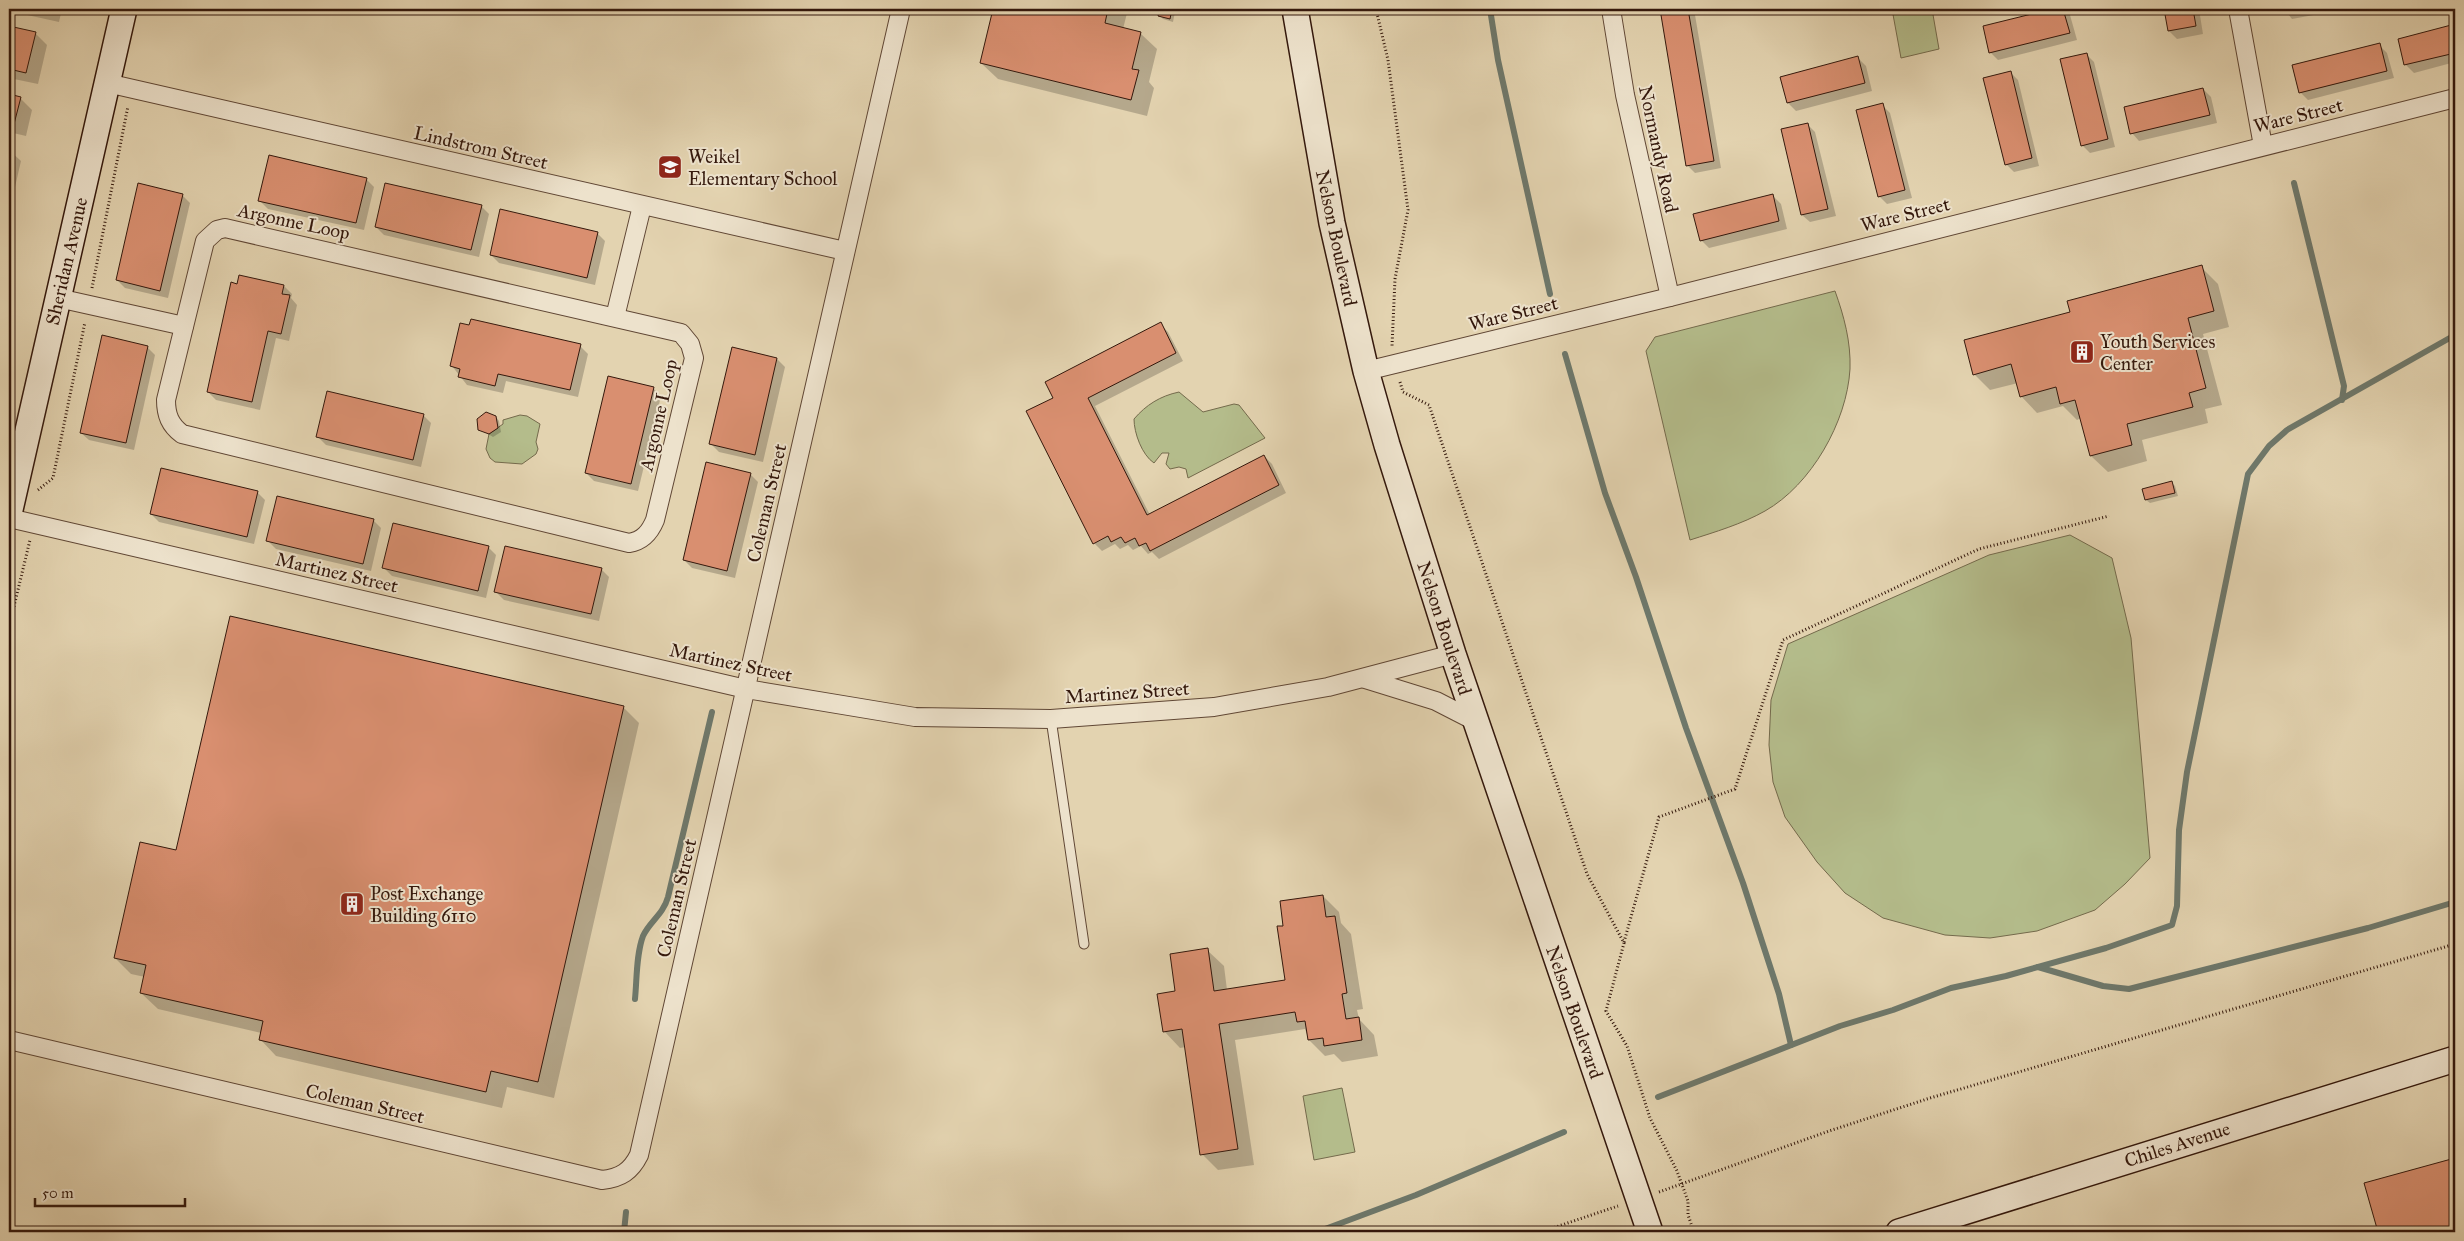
<svg xmlns="http://www.w3.org/2000/svg" width="2464" height="1241" font-family="'IM FELL Great Primer',serif">
<style>
.green{fill:#b4bc8b;stroke:#746a4c}
.shadow{fill:#0003}
.lines{fill:none;stroke-linecap:round;stroke-linejoin:round}
.stream{stroke:#6e786b;stroke-width:6}
.building{fill:#d98f70;stroke:#34180c}
.lane-casing{stroke:#604735;stroke-width:11}
.street-casing{stroke:#604735;stroke-width:20}
.secondary-casing{stroke:#34180c;stroke-width:28}
.path{stroke:#34180c;stroke-width:3;stroke-dasharray:1 2.5;stroke-linecap:butt}
.lane{stroke:#ede2cc;stroke-width:9}
.street{stroke:#ede2cc;stroke-width:18}
.secondary{stroke:#ede2cc;stroke-width:25}
.labels{text-anchor:middle;stroke-width:4;stroke-linejoin:round;paint-order:stroke}
.street-label{font-size:19px;fill:#34180c;stroke:#ede2cc}
.poi-label{font-size:19px;fill:#34180c;stroke:#ede2cc;text-anchor:start}
</style>
<rect width="100%" height="100%" fill="#e3d3b0"/>
<filter id="stains"><feTurbulence type="fractalNoise" baseFrequency=".004" numOctaves="4"/><feColorMatrix values="0 0 0 0 .2 0 0 0 0 .09 0 0 0 0 .02 0 0 0 .5 -.17"/></filter>
<radialGradient id="worn" r=".72"><stop offset=".6" stop-color="#630" stop-opacity="0"/><stop offset="1" stop-color="#630" stop-opacity=".3"/></radialGradient>
<g class="green">
<path d="M1892,9H1932L1939,49L1901,58Z"/>
<path d="M1835,291C1844,316 1851,342 1850,369C1847,422 1811,485 1765,511C1742,524 1715,532 1690,540L1646,351L1655,337Z"/>
<path d="M1179,392L1203,412L1234,404L1239,405L1265,438L1188,478L1186,469L1179,467L1170,469L1166,464L1169,453H1162L1154,463C1142,455 1134,433 1134,419C1146,405 1160,396 1179,392Z"/>
<path d="M520,415L527,416L540,424L536,442L538,449L536,454L522,464L495,462L490,458L486,449L489,434L503,424V420Z"/>
<path d="M2070,535L2112,558L2131,638L2150,858L2125,884L2095,910L2037,931L1990,938L1945,935L1883,918L1845,893L1817,862L1785,817L1773,782L1769,745L1771,700L1788,644L1989,555Z"/>
<path d="M1342,1088L1355,1152L1314,1160L1303,1096Z"/>
</g>
<g class="shadow">
<path d="M9,9H62L59,22L9,11Z"/>
<path d="M995,9H1128L1123,29L1140,33L1157,49L1149,82L1154,88L1147,116L998,79L981,63Z"/>
<path d="M1161,9H1172L1175,12L1173,22L1163,19L1160,16Z"/>
<path d="M1661,9H1694L1721,168L1695,173L1687,165Z"/>
<path d="M2057,9H2064L2070,15L2077,40L1998,60L1990,52L1984,27Z"/>
<path d="M2165,9H2199L2203,34L2177,39L2169,31Z"/>
<path d="M2284,9H2318L2319,14L2292,19Z"/>
<path d="M2455,26V62L2414,73L2406,65L2399,40Z"/>
<path d="M9,27L35,33L47,45L38,84L9,78Z"/>
<path d="M2379,45L2387,53L2394,78L2308,100L2300,92Z"/>
<path d="M2086,54L2094,62L2115,147L2090,153L2082,145Z"/>
<path d="M1858,58L1866,66L1872,91L1796,111L1788,103Z"/>
<path d="M2010,72L2018,80L2039,166L2014,172L2006,164Z"/>
<path d="M2203,89L2211,97L2217,123L2139,141L2132,133Z"/>
<path d="M9,95L20,98L32,110L26,136L9,132Z"/>
<path d="M1882,105L1890,113L1912,198L1887,204L1879,196Z"/>
<path d="M1807,124L1815,132L1836,216L1810,222L1802,215Z"/>
<path d="M9,150L21,161L15,187L9,186Z"/>
<path d="M366,179L374,187L364,230L268,209L260,201Z"/>
<path d="M182,195L190,203L168,298L125,288L117,280Z"/>
<path d="M1773,196L1781,204L1787,229L1709,248L1701,240Z"/>
<path d="M481,206L489,214L479,257L384,235L376,227Z"/>
<path d="M597,233L605,241L595,285L499,263L491,255Z"/>
<path d="M2202,268L2218,284L2229,327L2203,334L2222,405L2205,409L2208,423L2142,440L2147,461L2108,472L2091,456L2081,418L2077,420L2063,406L2037,413L2021,396L2018,383L1990,390L1974,374L2071,313Z"/>
<path d="M238,285L284,286L292,294L291,298L297,305L289,341L276,338L260,410L216,400L208,392Z"/>
<path d="M1160,324L1168,332L1183,361L1095,406L1150,515L1264,456L1272,464L1286,493L1159,559L1152,552L1148,554L1141,546L1133,550L1128,545L1120,549L1115,544L1102,551L1094,543L1054,398Z"/>
<path d="M580,346L588,354L578,397L506,381L503,393L467,385L452,366Z"/>
<path d="M147,347L155,355L134,450L89,440L81,433Z"/>
<path d="M777,359L785,367L763,462L719,452L711,444Z"/>
<path d="M653,388L661,396L638,491L594,481L586,473Z"/>
<path d="M423,415L431,423L421,467L326,445L318,437Z"/>
<path d="M496,417L499,421L501,432L493,437L480,429Z"/>
<path d="M750,474L758,482L735,578L692,568L684,560Z"/>
<path d="M2172,483L2175,486L2178,496L2150,503L2146,500Z"/>
<path d="M257,492L265,500L254,544L159,522L151,514Z"/>
<path d="M373,520L381,528L371,571L276,549L268,541Z"/>
<path d="M488,547L496,555L486,598L392,576L384,568Z"/>
<path d="M601,569L609,577L599,621L504,600L496,592Z"/>
<path d="M623,707L639,723L554,1098L507,1087L502,1108L276,1056L260,1039L261,1033L158,1009L141,993L145,977L131,974L115,958L177,851Z"/>
<path d="M1323,896L1339,912L1341,923L1351,934L1363,1009L1357,1010L1359,1019L1374,1035L1378,1056L1342,1062L1334,1054L1325,1056L1309,1040L1305,1029L1235,1040L1254,1165L1218,1170L1202,1154L1186,1047L1180,1048L1164,1031L1177,992L1207,950L1224,966L1227,990L1286,981L1285,927Z"/>
<path d="M2455,1159V1232H2379L2365,1184Z"/>
</g>
<g class="lines">
<g class="stream">
<path d="M1490,9L1498,60L1550,294"/>
<path d="M2294,183L2344,386L2342,400"/>
<path d="M1565,354L1605,493L1636,577L1686,728L1743,883L1779,994L1791,1045"/>
<path d="M2038,967L2103,986L2129,989L2368,928L2455,902"/>
<path d="M635,999C637,979 636,955 643,936C650,921 663,915 668,897L712,712"/>
<path d="M1658,1097L1840,1026L1893,1010L1951,988L2006,976L2106,948L2172,925L2177,906L2179,830L2187,772L2248,474L2269,446L2287,430L2455,335"/>
<path d="M624,1232L626,1212"/>
<path d="M1317,1232L1416,1195L1564,1132"/>
</g>
</g>
<g class="building">
<path d="M993,9H1108L1105,23L1141,32L1132,69L1139,70L1131,100L980,63Z"/>
<path d="M1160,9H1172L1170,19L1158,16Z"/>
<path d="M1660,9H1688L1714,161L1686,166Z"/>
<path d="M2052,9H2063L2070,33L1989,53L1983,26Z"/>
<path d="M2164,9H2193L2196,26L2168,31Z"/>
<path d="M2455,24V53L2404,65L2398,39Z"/>
<path d="M9,26L36,32L26,73L9,69Z"/>
<path d="M2380,43L2387,71L2299,93L2292,65Z"/>
<path d="M2087,53L2108,139L2081,146L2060,59Z"/>
<path d="M1858,56L1865,83L1787,103L1780,77Z"/>
<path d="M2011,71L2032,158L2005,165L1983,78Z"/>
<path d="M2203,88L2210,115L2130,134L2124,107Z"/>
<path d="M9,94L21,97L14,124L9,123Z"/>
<path d="M1883,103L1905,190L1878,197L1856,110Z"/>
<path d="M1808,123L1828,209L1801,215L1781,129Z"/>
<path d="M269,155L367,178L356,223L258,201Z"/>
<path d="M138,183L183,194L160,291L116,280Z"/>
<path d="M385,183L482,205L471,250L375,227Z"/>
<path d="M1773,194L1779,221L1700,241L1693,214Z"/>
<path d="M500,209L598,232L587,278L490,255Z"/>
<path d="M2202,265L2214,311L2188,318L2206,388L2189,393L2193,407L2127,424L2132,445L2090,456L2075,400L2060,404L2056,387L2020,397L2011,364L1973,375L1964,340L2070,312L2067,301Z"/>
<path d="M239,275L284,285L282,294L290,295L281,334L268,331L252,402L207,392L231,282L237,284Z"/>
<path d="M471,319L581,344L570,390L498,374L495,386L458,377L460,369L450,366L460,323L469,325Z"/>
<path d="M1161,322L1176,353L1088,398L1147,515L1264,455L1279,485L1150,551L1146,543L1139,546L1135,538L1125,543L1121,537L1111,542L1108,536L1093,544L1026,411L1053,398L1045,382Z"/>
<path d="M102,335L148,346L126,443L80,433Z"/>
<path d="M732,347L777,358L755,455L709,444Z"/>
<path d="M608,376L654,387L631,484L585,473Z"/>
<path d="M327,391L424,414L413,460L316,437Z"/>
<path d="M486,412L496,416L498,428L489,434L478,430L477,419Z"/>
<path d="M706,462L751,473L727,571L683,560Z"/>
<path d="M161,468L258,491L247,537L150,514Z"/>
<path d="M2172,481L2175,493L2145,500L2142,489Z"/>
<path d="M277,496L374,519L363,564L266,541Z"/>
<path d="M393,523L489,546L478,591L382,568Z"/>
<path d="M505,546L602,568L591,614L494,592Z"/>
<path d="M230,616L624,706L538,1082L491,1071L486,1092L259,1040L263,1021L140,993L146,965L114,958L140,842L176,850Z"/>
<path d="M1323,895L1326,917L1335,916L1347,993L1342,994L1346,1019L1359,1017L1362,1040L1324,1046L1323,1038L1308,1040L1305,1021L1297,1022L1295,1012L1219,1024L1238,1149L1200,1155L1182,1029L1163,1032L1157,994L1175,991L1170,954L1208,948L1214,991L1285,980L1277,926H1283L1280,901Z"/>
<path d="M2455,1158V1232H2378L2364,1183Z"/>
</g>
<g class="lines">
<defs>
<path id="lane" d="M1051,719L1084,944"/>
<g id="street">
<path d="M1611,9L1625,95L1670,297"/>
<path d="M2238,9L2263,146"/>
<path d="M107,83L845,251"/>
<path d="M225,228L681,333L690,344L694,358L655,520C650,532 643,541 629,543L182,434C170,425 166,415 166,400L205,241L217,230Z"/>
<path d="M58,298L184,326"/>
<path d="M615,317L642,206"/>
<path d="M1366,371L1670,297L2455,98"/>
<path d="M9,518L746,689L915,717L1051,719L1214,707L1328,687L1453,654"/>
<path d="M1365,679L1436,701L1477,722"/>
<path d="M9,1040L602,1180C621,1178 631,1171 639,1155L901,9"/>
</g>
<g id="secondary">
<path d="M1295,9L1332,223L1366,371L1387,445L1453,654L1650,1232"/>
<path d="M9,514L124,9"/>
<path d="M1899,1232L2455,1059"/>
</g>
</defs>
<use href="#lane" class="lane-casing"/>
<use href="#street" class="street-casing"/>
<use href="#secondary" class="secondary-casing"/>
<g class="path">
<path d="M1376,9L1388,60L1408,210L1395,279L1392,346"/>
<path d="M92,288L128,106"/>
<path d="M1400,382L1403,392L1429,405L1587,874L1624,943L1606,1011L1627,1046L1650,1118L1677,1171L1688,1201V1215L1694,1232"/>
<path d="M38,490L53,478L85,322"/>
<path d="M9,627L30,540"/>
<path d="M1624,942L1659,817L1735,789L1783,640L1979,549L2109,516"/>
<path d="M1659,1192L1829,1131L1930,1098L2455,944"/>
<path d="M1541,1232L1618,1206"/>
</g>
<use href="#lane" class="lane"/>
<use href="#street" class="street"/>
<use href="#secondary" class="secondary"/>
</g>
<defs>
<symbol id="school-square" viewBox="-11 -11 22 22"><rect x="-9" y="-9" width="18" height="18" rx="4" fill="#8f2418" stroke="#ede2cc"/><path d="M0-5L7-2L0 1L-7-2ZM-4 1L0 2.5L4 1V4Q0 6-4 4Z" fill="#fff"/></symbol>
<symbol id="building-square" viewBox="-11 -11 22 22"><rect x="-9" y="-9" width="18" height="18" rx="4" fill="#8f2418" stroke="#ede2cc"/><path d="M-4-6H4V6H1V3H-1V6H-4ZM-2.5-4.3h1.7v1.8h-1.7ZM.8-4.3h1.7v1.8H.8ZM-2.5-1h1.7V.8h-1.7ZM.8-1h1.7V.8H.8Z" fill="#fff"/></symbol>
</defs>
<g fill-rule="evenodd">
<use href="#school-square" x="656" y="153" width="28" height="28"/>
<use href="#building-square" x="2068" y="338" width="28" height="28"/>
<use href="#building-square" x="338" y="890" width="28" height="28"/>
</g>
<g class="labels">
<g class="street-label">
<text transform="translate(2298 115) rotate(-14)" y="7">Ware Street</text>
<text transform="translate(481 147) rotate(13)" y="7">Lindstrom Street</text>
<text transform="translate(1659 149) rotate(78)" y="7">Normandy Road</text>
<text transform="translate(1905 214) rotate(-14)" y="7">Ware Street</text>
<text transform="translate(294 221) rotate(12)" y="7">Argonne Loop</text>
<text transform="translate(1337 238) rotate(78)" y="7">Nelson Boulevard</text>
<text transform="translate(66 261) rotate(-77)" y="7">Sheridan Avenue</text>
<text transform="translate(1513 313) rotate(-14)" y="7">Ware Street</text>
<text transform="translate(658 415) rotate(-77)" y="7">Argonne Loop</text>
<text transform="translate(766 503) rotate(-77)" y="7">Coleman Street</text>
<text transform="translate(337 572) rotate(13)" y="7">Martinez Street</text>
<text transform="translate(1445 628) rotate(72)" y="7">Nelson Boulevard</text>
<text transform="translate(731 662) rotate(12)" y="7">Martinez Street</text>
<text transform="translate(1127 692) rotate(-4)" y="7">Martinez Street</text>
<text transform="translate(676 898) rotate(-77)" y="7">Coleman Street</text>
<text transform="translate(1575 1012) rotate(71)" y="7">Nelson Boulevard</text>
<text transform="translate(365 1103) rotate(13)" y="7">Coleman Street</text>
<text transform="translate(2177 1144) rotate(-18)" y="7">Chiles Avenue</text>
</g>
<g class="poi-label">
<text x="688" y="163">Weikel<tspan x="688" dy="22">Elementary School</tspan></text>
<text x="2100" y="348">Youth Services<tspan x="2100" dy="22">Center</tspan></text>
<text x="370" y="900">Post Exchange<tspan x="370" dy="22">Building 6110</tspan></text>
</g>
</g>
<rect width="2464" height="1241" fill="none" stroke="#e3d3b0" stroke-width="30"/>
<rect x="10" y="10" width="2444" height="1221" fill="none" stroke="#34180c" stroke-width="2.5"/>
<rect x="15" y="15" width="2434" height="1211" fill="none" stroke="#34180c"/>
<path d="M35 1198v8h150v-8" fill="none" stroke="#34180c" stroke-width="2.5"/>
<text x="42" y="1198" font-size="15" fill="#34180c" stroke="#ede2cc" stroke-width="4" paint-order="stroke">50 m</text>
<rect width="100%" height="100%" filter="url(#stains)"/>
<rect width="100%" height="100%" fill="url(#worn)"/>
</svg>
